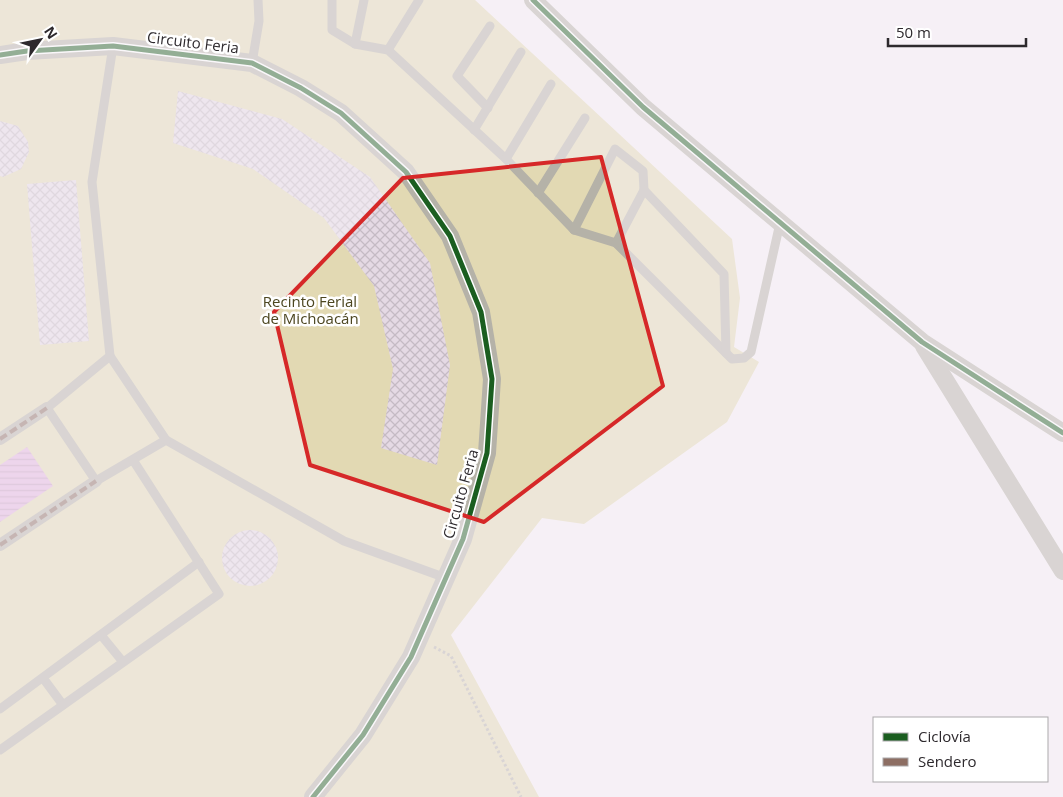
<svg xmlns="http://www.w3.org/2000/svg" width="1063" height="797" font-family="'Open Sans',sans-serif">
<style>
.park{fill:#e2d9b3}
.water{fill:url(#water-rules)}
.building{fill:url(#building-cross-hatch)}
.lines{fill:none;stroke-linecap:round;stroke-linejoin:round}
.path{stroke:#b5b2ae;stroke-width:3;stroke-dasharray:2.5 2.5;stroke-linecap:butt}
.service{stroke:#b5b2a8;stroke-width:9}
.pedestrian{stroke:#b5b2a8;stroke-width:12}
.minor{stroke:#b5b2a8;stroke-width:18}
.quiet{stroke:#8d6e63;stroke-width:4;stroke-dasharray:8 4;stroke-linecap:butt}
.cycleway-casing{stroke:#fff;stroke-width:8}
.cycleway{stroke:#1b5e20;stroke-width:5}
.marked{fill:none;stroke:#d62828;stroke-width:4;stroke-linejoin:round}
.labels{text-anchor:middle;stroke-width:5;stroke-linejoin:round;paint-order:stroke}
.street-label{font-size:15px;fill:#2d292d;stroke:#fff}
.park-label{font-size:15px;fill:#4c4620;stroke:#fff}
</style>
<defs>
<pattern id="water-rules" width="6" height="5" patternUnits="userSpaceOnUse" patternTransform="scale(1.25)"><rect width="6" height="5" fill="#e3b3df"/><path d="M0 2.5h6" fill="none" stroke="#c39ac0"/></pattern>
<pattern id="building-cross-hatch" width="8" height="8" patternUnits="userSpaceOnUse" patternTransform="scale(1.25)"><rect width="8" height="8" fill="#e5d9e4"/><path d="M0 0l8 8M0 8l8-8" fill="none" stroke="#c5bac4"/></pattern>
</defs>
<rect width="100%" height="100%" fill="#f6f0f5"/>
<path class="park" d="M0,0H475L732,239L740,298L734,347L759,362L727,422L584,524L542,518L451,635L539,797H0Z"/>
<path class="water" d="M27,447L53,486L0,522V465Z"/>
<g class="building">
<path d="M178,91L282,119L370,177L430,263L450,365L437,465L381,448L393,369L374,286L324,218L253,169L173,143Z"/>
<path d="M0,121L18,126L28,142L29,152L21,169L3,177L0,176Z"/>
<path d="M76,180L89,341L40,345L27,184Z"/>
<circle cx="250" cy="558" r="28"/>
</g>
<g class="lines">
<path class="path" d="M434,647L451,656L521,797"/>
<g class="service">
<path d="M332,0V30L355,44"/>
<path d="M364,0L355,44L388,50L506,159L574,230L616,243L732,359L744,358L751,352L780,223"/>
<path d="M113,46L92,182L110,356L47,408L96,481L166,440L344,541L446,578"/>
<path d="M388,50L419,0"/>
<path d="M252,63L259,21L258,0"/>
<path d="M488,108L457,76L490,26"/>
<path d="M474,130L521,52"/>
<path d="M506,159L551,84"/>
<path d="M538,193L585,118"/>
<path d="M574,230L615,149L643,171L644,190"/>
<path d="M616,243L644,190L724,274L726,353"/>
<path d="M110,356L166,440"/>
<path d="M101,635L123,662"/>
<path d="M43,678L63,705"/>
<path d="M0,709L199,562"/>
<path d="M0,750L219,594L133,460"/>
</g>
<g class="pedestrian">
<path d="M0,439L47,408"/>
<path d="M0,545L96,481"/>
</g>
<g class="minor">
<path d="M533,0L643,107L922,342L1063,433"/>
<path d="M0,55L27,51L113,46L252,63L301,88L341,113L406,172L450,236L481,312L492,379L487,453L463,539L411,657L363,735L313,797"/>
<path d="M924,346L1063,571"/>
</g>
<g class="quiet">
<path d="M0,439L47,408"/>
<path d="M0,545L96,481"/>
</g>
<defs>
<g id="cycleway">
<path d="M533,0L643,107L922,342L1063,433"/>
<path d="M0,55L27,51L113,46L252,63L301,88L341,113L406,172L450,236L481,312L492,379L487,453L463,539L411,657L363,735L313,797"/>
</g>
</defs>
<use href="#cycleway" class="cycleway-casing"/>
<use href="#cycleway" class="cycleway"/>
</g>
<path d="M0 0H1063V797H0ZM601,157L663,386L484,522L310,465L274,312L403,178Z" fill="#f6f0f5" fill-opacity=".55" fill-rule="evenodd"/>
<path class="marked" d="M601,157L663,386L484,522L310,465L274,312L403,178Z"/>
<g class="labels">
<g class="street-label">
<text transform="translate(193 43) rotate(7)" y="5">Circuito Feria</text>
<text transform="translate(461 494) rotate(-74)" y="5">Circuito Feria</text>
</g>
<g class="park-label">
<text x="310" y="307">Recinto Ferial<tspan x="310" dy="17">de Michoacán</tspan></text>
</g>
</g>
<rect x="873" y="717" width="175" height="65" fill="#ffffff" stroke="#aba9ab"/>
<rect x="883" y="733" width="25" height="8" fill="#1b5e20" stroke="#aba9ab"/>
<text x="918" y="742" font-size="15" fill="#2d292d">Ciclovía</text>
<rect x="883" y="758" width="25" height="8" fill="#8d6e63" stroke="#aba9ab"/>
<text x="918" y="767" font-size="15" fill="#2d292d">Sendero</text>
<g transform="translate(40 40) rotate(57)" stroke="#ffffff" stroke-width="4" paint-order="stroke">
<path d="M0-4L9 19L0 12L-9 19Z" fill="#2d292d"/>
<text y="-8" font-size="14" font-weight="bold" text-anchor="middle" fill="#2d292d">N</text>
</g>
<path d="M888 38v8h138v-8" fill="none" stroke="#2d292d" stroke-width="2.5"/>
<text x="896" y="38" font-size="15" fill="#2d292d" stroke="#ffffff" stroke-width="4" paint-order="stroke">50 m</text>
</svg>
